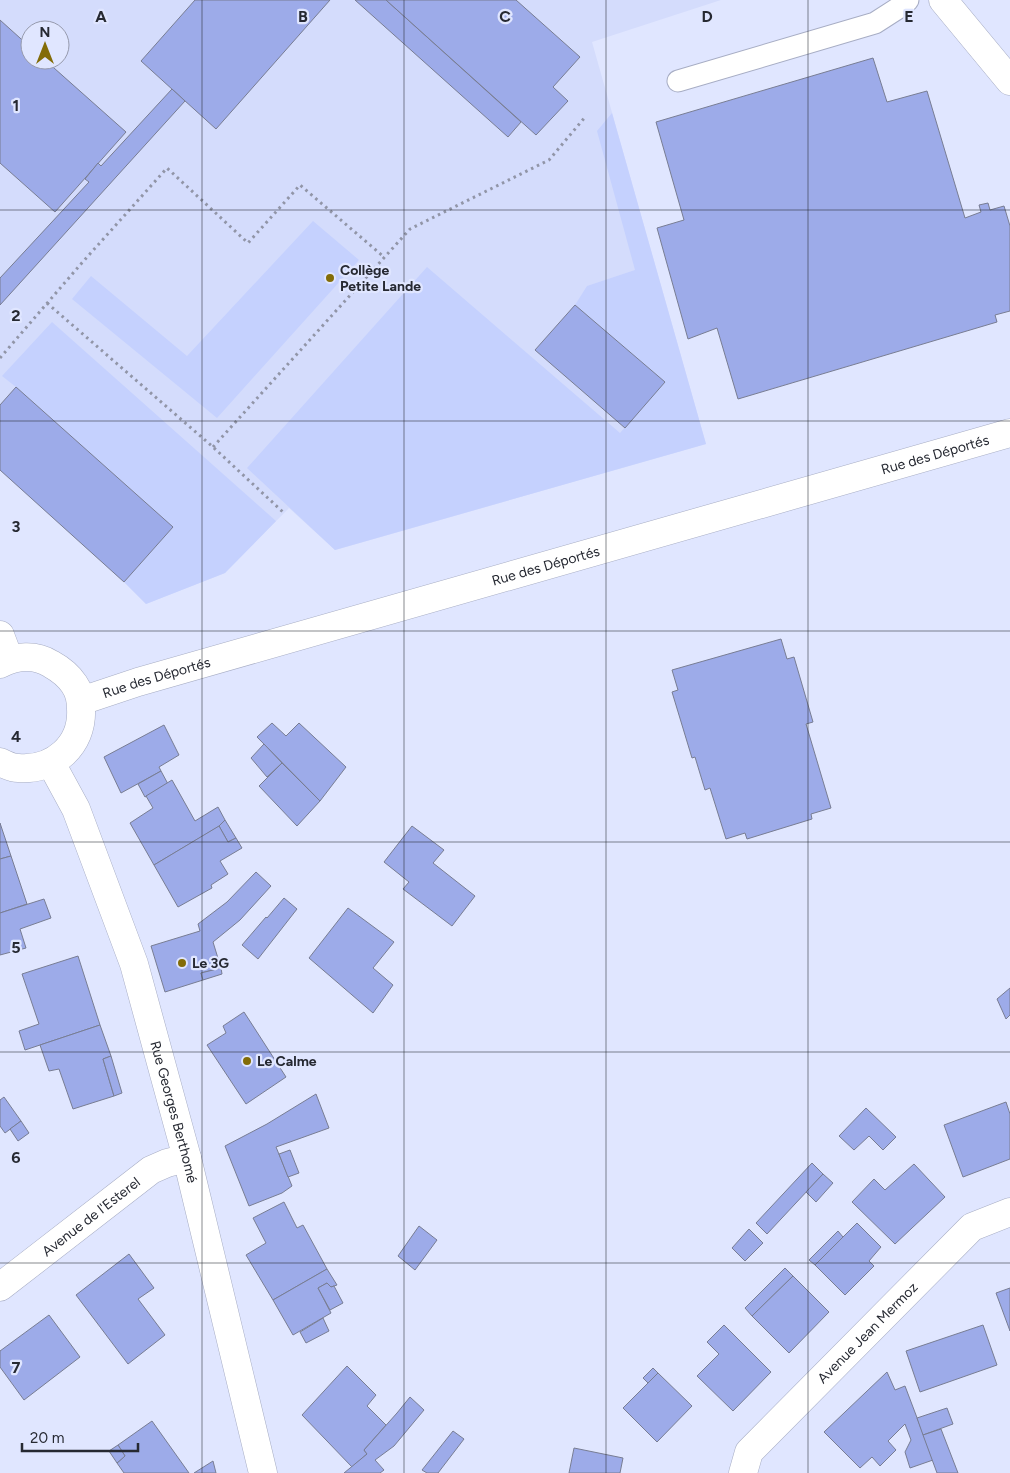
<svg xmlns="http://www.w3.org/2000/svg" width="1010" height="1473" font-family="Figtree,sans-serif">
<style>
.built{fill:#d4dcfc;fill-rule:evenodd}
.green{fill:#c5d1fe}
.building{fill:#9dabe9;stroke:#787d93}
.lines{fill:none;stroke-linecap:round;stroke-linejoin:round}
.lane-casing{stroke:#a7adc4;stroke-width:23}
.street-casing{stroke:#a7adc4;stroke-width:29}
.path{stroke:#9195a7;stroke-width:3;stroke-dasharray:2.5 4;stroke-linecap:butt}
.lane{stroke:#fff;stroke-width:21}
.street{stroke:#fff;stroke-width:28}
.grid{fill:none;stroke:#262932;stroke-width:1;stroke-opacity:0.55}
.poi-dot{fill:#836c08;stroke:#e0e6ff;stroke-width:2}
.labels{text-anchor:middle;stroke-width:4.5;stroke-linejoin:round;paint-order:stroke}
.poi-label{font-size:14px;font-weight:bold;fill:#262932;stroke:#e0e6ff;text-anchor:start}
.street-label{font-size:14px;fill:#262932;stroke:#e0e6ff}
.grid-label{font-size:16px;text-anchor:middle;font-weight:bold;fill:#262932;stroke:#e0e6ff;stroke-width:4.5;stroke-linejoin:round;paint-order:stroke}
</style>
<rect width="100%" height="100%" fill="#e0e6ff"/>
<path class="built" d="M0,0H721L592,42L706,444L335,550L289,508L225,573L146,604L124,582L0,470ZM30,30H60V60H30Z"/>
<g class="green">
<path d="M612,113L706,444L335,550L247,468L427,267L620,433L664,382L575,305L587,286L635,270L597,131Z"/>
<path d="M313,221L359,260L217,418L72,299L91,276L187,356Z"/>
<path d="M52,322L276,521L225,573L146,604L124,582L173,527L16,387L2,376Z"/>
</g>
<g class="building">
<path d="M195,0H330L216,129L141,61Z"/>
<path d="M355,0H386L521,122L508,137Z"/>
<path d="M386,0H516L580,57L553,87L568,101L536,135Z"/>
<path d="M0,20L30,47V60H45L126,132L55,212L0,163Z"/>
<path d="M873,58L887,102L927,91L965,218L981,212L979,205L988,203L990,210L1004,206L1010,226V311L995,315L997,322L738,399L717,328L688,339L657,228L684,220L656,122Z"/>
<path d="M172,89L185,101L0,305V278L89,182L85,179L98,163L101,166Z"/>
<path d="M575,305L665,382L625,428L535,350Z"/>
<path d="M16,387L173,527L124,582L0,470V405Z"/>
<path d="M781,639L787,659L794,657L813,722L806,724L831,808L811,814L812,819L747,839L745,833L726,839L710,788L705,790L695,757L692,758L672,692L678,690L672,670Z"/>
<path d="M272,723L286,736L299,723L346,767L320,801L257,737Z"/>
<path d="M164,725L179,755L159,767L161,771L121,793L104,757Z"/>
<path d="M264,744L282,763L267,777L251,758Z"/>
<path d="M282,763L320,801L297,826L259,786Z"/>
<path d="M161,771L168,784L145,797L138,784Z"/>
<path d="M172,780L195,821L218,807L225,820L218,827L154,865L130,823L153,808L146,796Z"/>
<path d="M225,820L236,838L228,842L219,826Z"/>
<path d="M0,823L11,856L0,859Z"/>
<path d="M219,826L228,842L236,838L242,848L220,861L228,874L211,885L212,888L178,907L154,865Z"/>
<path d="M412,826L444,850L433,863L475,896L452,926L403,889L409,882L384,862Z"/>
<path d="M11,856L27,904L0,913V859Z"/>
<path d="M256,872L271,886L240,920L213,942L221,968L201,973L203,980L165,992L151,946L200,931L198,924L227,902Z"/>
<path d="M284,898L297,909L258,959L242,945L266,917L267,918Z"/>
<path d="M44,899L51,918L20,929L26,948L0,955V913Z"/>
<path d="M348,908L394,942L373,968L393,985L373,1013L309,958Z"/>
<path d="M78,956L100,1025L25,1050L19,1031L39,1024L22,974Z"/>
<path d="M221,968L222,974L203,980L201,973Z"/>
<path d="M1010,988V1015L1006,1019L997,999Z"/>
<path d="M244,1012L286,1077L246,1104L207,1045L226,1033L223,1026Z"/>
<path d="M100,1025L111,1056L103,1059L114,1096L73,1109L59,1069L49,1071L40,1045Z"/>
<path d="M111,1056L122,1093L114,1096L103,1059Z"/>
<path d="M316,1094L329,1128L276,1147L292,1186L282,1193L249,1206L225,1146L267,1124Z"/>
<path d="M4,1097L21,1121L5,1133L0,1126V1100Z"/>
<path d="M1006,1102L1010,1114V1159L963,1177L944,1125Z"/>
<path d="M866,1108L896,1137L883,1150L869,1136L854,1150L839,1136Z"/>
<path d="M21,1121L29,1133L18,1141L10,1129Z"/>
<path d="M290,1150L299,1173L288,1177L279,1154Z"/>
<path d="M812,1163L823,1174L767,1234L756,1223Z"/>
<path d="M914,1164L945,1197L895,1244L852,1202L874,1179L885,1190Z"/>
<path d="M823,1174L833,1183L816,1202L806,1192Z"/>
<path d="M284,1202L297,1228L303,1225L327,1269L273,1300L246,1255L266,1243L253,1218Z"/>
<path d="M857,1223L881,1247L869,1261L874,1266L845,1295L815,1265Z"/>
<path d="M419,1226L437,1240L415,1270L398,1256Z"/>
<path d="M749,1229L763,1243L745,1261L732,1248Z"/>
<path d="M838,1231L843,1237L815,1265L809,1260Z"/>
<path d="M129,1254L154,1288L138,1299L165,1335L128,1364L76,1295Z"/>
<path d="M785,1268L793,1276L752,1316L745,1308Z"/>
<path d="M327,1269L337,1285L331,1287L327,1283L318,1288L331,1313L293,1335L273,1300Z"/>
<path d="M793,1276L829,1312L789,1353L752,1316Z"/>
<path d="M327,1283L331,1287L334,1286L343,1303L330,1310L318,1288Z"/>
<path d="M1010,1288V1331L996,1293Z"/>
<path d="M49,1315L80,1357L24,1400L0,1367V1351Z"/>
<path d="M323,1318L329,1331L306,1343L300,1332Z"/>
<path d="M724,1325L771,1372L733,1411L697,1376L719,1354L707,1342Z"/>
<path d="M983,1325L997,1365L920,1392L906,1351Z"/>
<path d="M347,1366L376,1395L367,1406L386,1425L364,1450L367,1454L352,1467L302,1415Z"/>
<path d="M653,1368L658,1373L648,1383L643,1378Z"/>
<path d="M887,1372L895,1390L905,1386L933,1460L910,1468L905,1452L911,1440L905,1424L888,1441L896,1450L880,1466L872,1457L860,1468L824,1432Z"/>
<path d="M658,1373L692,1406L657,1442L623,1408Z"/>
<path d="M410,1397L424,1410L394,1446L375,1460L384,1470L380,1473H344L367,1454L364,1450L397,1413Z"/>
<path d="M947,1408L953,1424L923,1435L917,1418Z"/>
<path d="M152,1421L189,1473H124L117,1463L125,1456L118,1445Z"/>
<path d="M941,1429L958,1473H937L923,1435Z"/>
<path d="M453,1431L464,1439L438,1473H427L422,1470Z"/>
<path d="M118,1445L125,1456L117,1463L109,1451Z"/>
<path d="M574,1448L623,1458L620,1473H569Z"/>
<path d="M213,1461L216,1473H194Z"/>
</g>
<g class="lines">
<defs>
<path id="lane" d="M678,81L875,23L903,5L908,0"/>
<g id="street">
<path d="M943,0L1010,81"/>
<path d="M0,635L9,659"/>
<path d="M0,664C16,656 35,654 51,664C60,669 68,675 74,684C79,691 81,701 81,709C83,745 54,771 18,768C12,768 6,765 0,762"/>
<path id="s1" d="M81,701L138,682L1010,433"/>
<path id="s2" d="M51,763L76,809L134,964L187,1158L263,1473"/>
<path id="s3" d="M0,1287L151,1170L167,1163L187,1158"/>
<path id="s4" d="M743,1473L749,1452L972,1227L1010,1212"/>
</g>
</defs>
<use href="#lane" class="lane-casing"/>
<use href="#street" class="street-casing"/>
<g class="path">
<path d="M47,303L213,447L284,513"/>
<path d="M0,358L80,265L167,168L248,243L300,185L384,257"/>
<path d="M213,447L410,229L549,160L586,116"/>
</g>
<use href="#lane" class="lane"/>
<use href="#street" class="street"/>
</g>
<path class="grid" d="M202,0V1473M404,0V1473M606,0V1473M808,0V1473M0,210H1010M0,421H1010M0,631H1010M0,842H1010M0,1052H1010M0,1263H1010"/>
<g class="poi-dot">
<circle cx="330" cy="278" r="5"/>
<circle cx="182" cy="963" r="5"/>
<circle cx="247" cy="1061" r="5"/>
</g>
<g class="labels">
<g class="poi-label">
<text x="340" y="275">Collège<tspan x="340" dy="16">Petite Lande</tspan></text>
<text x="192" y="968">Le 3G</text>
<text x="257" y="1066">Le Calme</text>
</g>
<g class="street-label">
<text dy="5" stroke="none"><textPath href="#s1" startOffset="889">Rue des Déportés</textPath></text>
<text dy="5" stroke="none"><textPath href="#s1" startOffset="484">Rue des Déportés</textPath></text>
<text dy="5" stroke="none"><textPath href="#s1" startOffset="79">Rue des Déportés</textPath></text>
<text dy="5" stroke="none"><textPath href="#s2" startOffset="371">Rue Georges Berthomé</textPath></text>
<text dy="5" stroke="none"><textPath href="#s3" startOffset="115">Avenue de l'Esterel</textPath></text>
<text dy="5" stroke="none"><textPath href="#s4" startOffset="190">Avenue Jean Mermoz</textPath></text>
</g>
</g>
<g class="grid-label">
<text x="101" y="22">A</text>
<text x="303" y="22">B</text>
<text x="505" y="22">C</text>
<text x="707" y="22">D</text>
<text x="909" y="22">E</text>
<text x="16" y="111">1</text>
<text x="16" y="321">2</text>
<text x="16" y="532">3</text>
<text x="16" y="742">4</text>
<text x="16" y="953">5</text>
<text x="16" y="1163">6</text>
<text x="16" y="1373">7</text>
</g>
<g transform="translate(45 45)"><circle r="24" fill="#e0e6ff" stroke="#969aad"/>
<path d="M0-4L9 19L0 12L-9 19Z" fill="#836c08"/>
<text y="-8" font-size="14" font-weight="bold" text-anchor="middle" fill="#262932">N</text>
</g>
<path d="M22 1443v8h116v-8" fill="none" stroke="#262932" stroke-width="2.5"/>
<text x="30" y="1443" font-size="15" fill="#262932" stroke="#e0e6ff" stroke-width="4" paint-order="stroke">20 m</text>
</svg>
